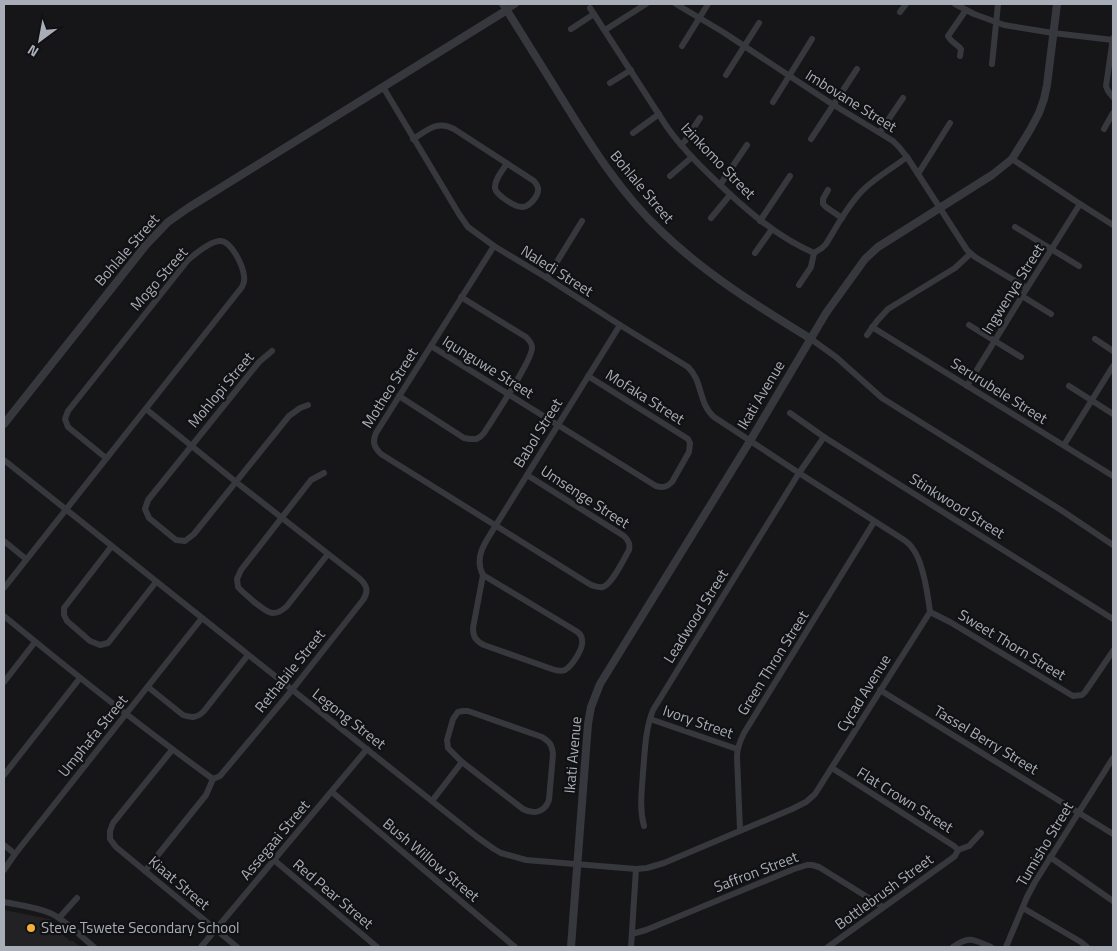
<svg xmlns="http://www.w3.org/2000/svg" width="1117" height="951" font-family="'Titillium Web',sans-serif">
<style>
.built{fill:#222225}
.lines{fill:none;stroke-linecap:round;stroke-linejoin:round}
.minor{stroke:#37383d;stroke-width:6}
.tertiary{stroke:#37383d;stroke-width:8}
.poi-dot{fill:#f2b134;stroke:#111113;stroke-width:2}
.labels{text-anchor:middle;stroke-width:4.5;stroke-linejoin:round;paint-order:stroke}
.street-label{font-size:15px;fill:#a8adb8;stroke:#111113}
.poi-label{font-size:15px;fill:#a8adb8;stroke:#111113;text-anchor:start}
</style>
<rect width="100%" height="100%" fill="#161618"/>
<path class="built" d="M4,910L49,919L60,926L57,930L70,941H73L81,947H4Z"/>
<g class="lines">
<g class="minor">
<path d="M676,4L723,32L829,102L893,141L899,147L907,157L967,250L975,257L1027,288"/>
<path d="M955,4L974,14L1004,25L1053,33L1113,40"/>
<path d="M590,8L667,127C681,147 698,164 716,181C745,209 777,237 814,253"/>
<path d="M507,10L516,4"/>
<path d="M900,12L906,4"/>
<path d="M571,29L594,14"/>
<path d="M605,30L646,4"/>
<path d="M1113,38L1106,86L1108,91L1113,97"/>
<path d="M682,46L708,4"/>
<path d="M960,56L961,49C957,44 951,42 948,36L966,10"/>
<path d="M992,64L998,4"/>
<path d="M726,75L759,23"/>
<path d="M610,83L631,70"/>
<path d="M773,102L812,39"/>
<path d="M1104,129L1113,113"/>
<path d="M880,132L903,98"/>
<path d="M633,133L659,114"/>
<path d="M413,139C428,130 437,120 454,129L534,181C536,184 537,184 538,188C539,195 530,207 522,207C515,207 496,195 495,188C494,180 503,170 507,163"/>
<path d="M811,139L857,69"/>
<path d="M681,145L685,141L700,118"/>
<path d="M1012,159L1080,204L1113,225"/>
<path d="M918,174L950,123"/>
<path d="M670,176L692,157"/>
<path d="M720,185L747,145"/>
<path d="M828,190L823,199V204L826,207L842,218"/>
<path d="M711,218L730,195"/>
<path d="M760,221L790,176"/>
<path d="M1015,227L1079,266"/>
<path d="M494,246L376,433C372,442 374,447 381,454L591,585C595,586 599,588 603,587C612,584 624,559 629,550C630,544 629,541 624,536L527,475"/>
<path d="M755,253L772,229"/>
<path d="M814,253L822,248L826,244C837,226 848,205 863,190C876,177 893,168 907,157"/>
<path d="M547,278L582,221"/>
<path d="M799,285L811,267L814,253"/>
<path d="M1022,296L1051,314"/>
<path d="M969,325L1021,357"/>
<path d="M872,327L1113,476"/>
<path d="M867,335L877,321L888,309L955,268L970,254"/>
<path d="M811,339L836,357L882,398L1061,510L1113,545"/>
<path d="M1095,339L1113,351"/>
<path d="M431,346L656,486C663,488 667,487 672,482L689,452L690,443L688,439L588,376"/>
<path d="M272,351L259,362L148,500L145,509L149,518L176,540L185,541L194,534L289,416L300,408L308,405"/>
<path d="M967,386L1027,288L1080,204"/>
<path d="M1069,386L1113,414"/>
<path d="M399,396L464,438L470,439H476L480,437L484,433C492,420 534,358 532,347C532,343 529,340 526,337L461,297"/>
<path d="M146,409L236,482L359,578C367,585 369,591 363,600L292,690L220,776L213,779"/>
<path d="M790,413L824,437L881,473L1113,619"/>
<path d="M1064,445L1113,366"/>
<path d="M4,460L477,837L494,849L501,853L526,860L636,869L647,868L664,863L792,809L806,802L815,794L930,612C928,596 923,562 913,549C910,544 906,541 901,538L799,473L714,417C698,403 703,381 688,367L620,325L547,278L494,246L468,227L459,214L383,87"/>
<path d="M324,473L311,480L241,570L237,579L238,587C242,592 248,596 253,601C265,610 273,620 287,606L328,554"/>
<path d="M4,541L26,559"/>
<path d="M111,547L64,608V615L67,621L90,641L100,645L108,643L156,582"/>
<path d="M483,575L576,631C579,633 582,635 582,640C584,648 572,666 565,670C560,672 554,670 549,668L484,645C476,641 473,637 473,628L483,575C473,556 487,540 496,525L620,325"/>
<path d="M4,588L242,287C244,283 245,280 244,276C243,266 232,242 221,241C212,240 195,254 188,260L68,411L65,419L68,427L106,458"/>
<path d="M930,612L950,622L1073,696L1082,695L1085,692L1113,651"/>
<path d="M4,616C72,672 141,727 213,779"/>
<path d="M4,682L35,642"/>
<path d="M148,687L183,715C192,718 197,718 204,711L248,655"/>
<path d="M880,690L1113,834"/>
<path d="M463,711H468L542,737C550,742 552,745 553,754L549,800C545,812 534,815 523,809L462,762L448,748L447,740L453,719L458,712Z"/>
<path d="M650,719L737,749"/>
<path d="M172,750L113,823L110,831V839L116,847L237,947"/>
<path d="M4,775L80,678"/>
<path d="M332,792L515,947"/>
<path d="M432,801L462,762"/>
<path d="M644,826C639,808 642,790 643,772C645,751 645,730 653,710L799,473L824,437"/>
<path d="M740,830L737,757C737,748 740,741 744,733L874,522"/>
<path d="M4,845L15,854"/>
<path d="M958,850L969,846L981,833"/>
<path d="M1050,857L1113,901"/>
<path d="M274,860L377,947"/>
<path d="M4,870L15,854L202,618"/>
<path d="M145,871L206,795L213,779"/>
<path d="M4,902C19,905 36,907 50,913C66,920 80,936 94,947"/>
<path d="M1023,908L1081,942L1087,947"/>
<path d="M59,918L77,898"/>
<path d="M632,934L646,930L794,869L807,865H812L819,867L864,895L883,907"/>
<path d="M201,947L367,749"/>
<path d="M631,947L636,869"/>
<path d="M828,947L951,859L955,856L958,850L954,846L832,768"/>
<path d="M953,947C970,935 974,940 991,947"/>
<path d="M1006,947L1027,897L1035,882L1113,758"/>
</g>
<g class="tertiary">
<path d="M503,4C522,35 542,66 561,97C591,146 621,194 663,233C707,275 759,307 811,339"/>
<path d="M4,424L146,245L168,222L188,208L507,10"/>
<path d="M571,947L588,724L591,707L600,684L750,441L826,313L865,259L878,247L992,175L1012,159L1030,130L1039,113L1044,99L1047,85L1057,4"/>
</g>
</g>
<circle class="poi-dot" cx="31" cy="928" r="5"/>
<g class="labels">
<g class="street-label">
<text transform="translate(851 101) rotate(32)" y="5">Imbovane Street</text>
<text transform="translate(718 161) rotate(46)" y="5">Izinkomo Street</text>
<text transform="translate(642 187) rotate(50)" y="5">Bohlale Street</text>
<text transform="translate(127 250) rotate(-49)" y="5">Bohlale Street</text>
<text transform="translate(557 271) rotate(32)" y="5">Naledi Street</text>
<text transform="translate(159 279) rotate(-49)" y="5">Mogo Street</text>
<text transform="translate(1013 289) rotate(-58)" y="5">Ingwenya Street</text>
<text transform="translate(488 367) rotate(32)" y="5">Iqunguwe Street</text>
<text transform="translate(390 388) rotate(-58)" y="5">Motheo Street</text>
<text transform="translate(221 390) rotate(-50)" y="5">Mohlopi Street</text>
<text transform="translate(999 391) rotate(32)" y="5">Serurubele Street</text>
<text transform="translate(761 395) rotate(-59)" y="5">Ikati Avenue</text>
<text transform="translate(645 397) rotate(32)" y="5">Mofaka Street</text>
<text transform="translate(538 433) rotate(-58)" y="5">Babol Street</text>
<text transform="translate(585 497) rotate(33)" y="5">Umsenge Street</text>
<text transform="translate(957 506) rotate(32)" y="5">Stinkwood Street</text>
<text transform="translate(696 616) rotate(-58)" y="5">Leadwood Street</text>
<text transform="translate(1012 645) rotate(31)" y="5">Sweet Thorn Street</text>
<text transform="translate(773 663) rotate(-58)" y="5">Green Thron Street</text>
<text transform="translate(290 671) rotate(-51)" y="5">Rethabile Street</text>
<text transform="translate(864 693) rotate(-58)" y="5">Cycad Avenue</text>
<text transform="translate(349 719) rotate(38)" y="5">Legong Street</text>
<text transform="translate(698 722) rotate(19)" y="5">Ivory Street</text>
<text transform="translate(93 736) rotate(-51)" y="5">Umphafa Street</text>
<text transform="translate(986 740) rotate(31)" y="5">Tassel Berry Street</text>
<text transform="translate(573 755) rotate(-85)" y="5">Ikati Avenue</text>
<text transform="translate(905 800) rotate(32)" y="5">Flat Crown Street</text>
<text transform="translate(275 840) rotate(-50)" y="5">Assegaai Street</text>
<text transform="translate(1045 844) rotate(-59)" y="5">Tumisho Street</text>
<text transform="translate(431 860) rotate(40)" y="5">Bush Willow Street</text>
<text transform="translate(756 872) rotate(-21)" y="5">Saffron Street</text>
<text transform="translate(179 883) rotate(40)" y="5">Kiaat Street</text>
<text transform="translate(884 892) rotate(-36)" y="5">Bottlebrush Street</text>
<text transform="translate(333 894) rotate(40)" y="5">Red Pear Street</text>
</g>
<g class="poi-label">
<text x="41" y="933">Steve Tswete Secondary School</text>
</g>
</g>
<rect width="1117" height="951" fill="none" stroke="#a8adb8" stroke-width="10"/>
<g transform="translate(40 40) rotate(212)" stroke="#111113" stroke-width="4" paint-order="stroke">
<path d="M0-4L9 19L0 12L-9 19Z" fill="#a8adb8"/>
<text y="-8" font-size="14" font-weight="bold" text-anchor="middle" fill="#a8adb8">N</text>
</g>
</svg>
